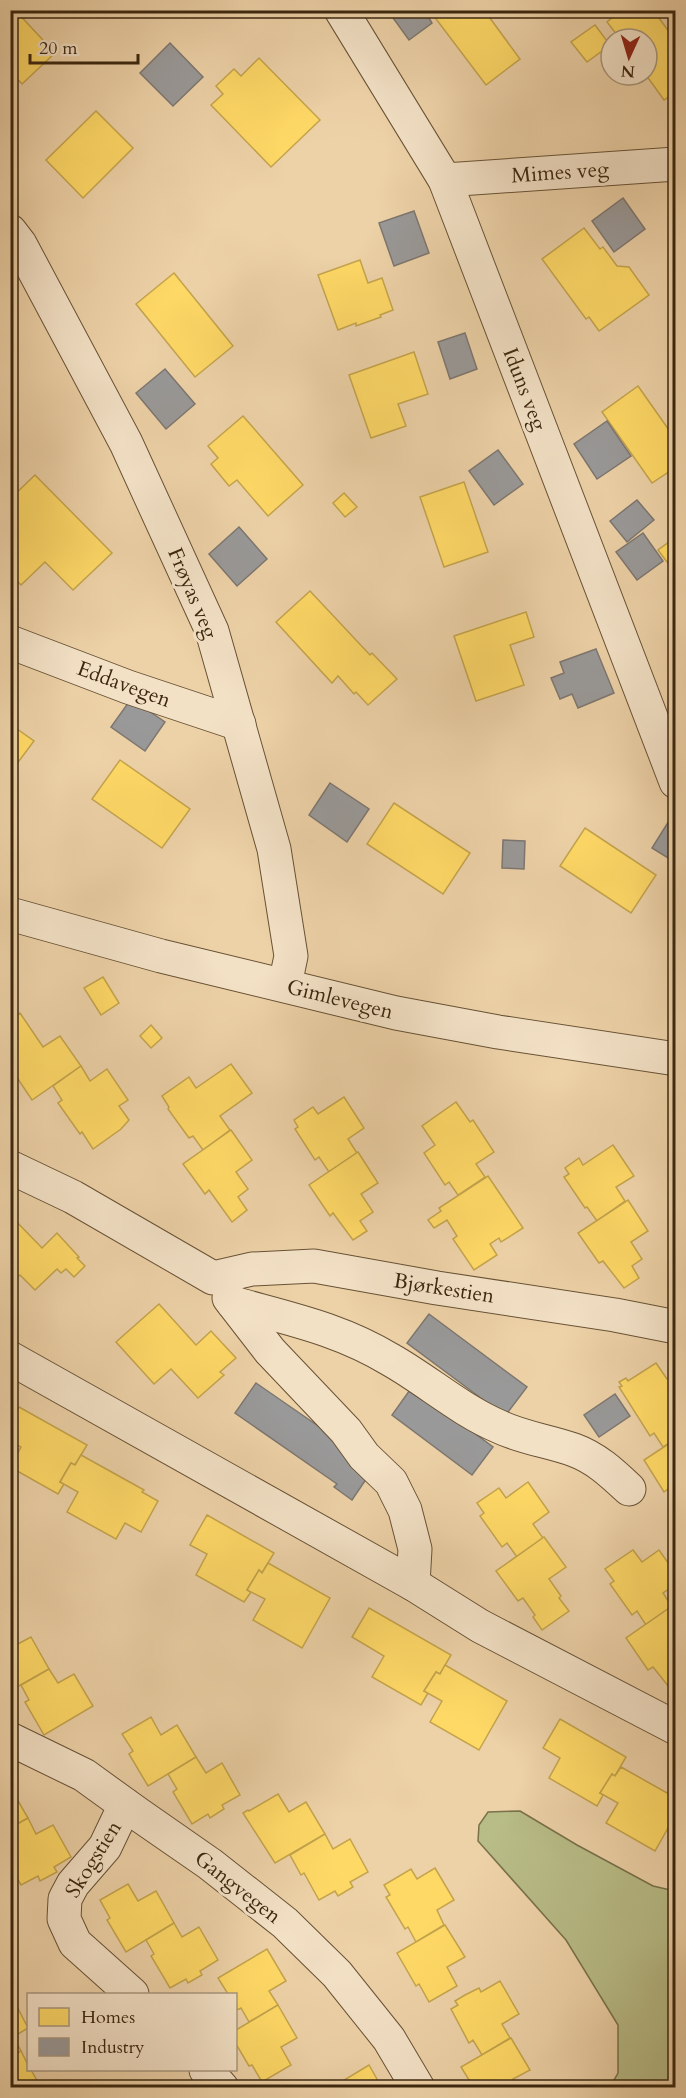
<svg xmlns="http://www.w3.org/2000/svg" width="686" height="2098" font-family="Cardo,serif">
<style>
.green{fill:#b8bc87;stroke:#7a724b;stroke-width:1.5}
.homes{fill:#ffd966;stroke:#c4a44c;stroke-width:1.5}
.industry{fill:#999;stroke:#7d7770;stroke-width:1.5}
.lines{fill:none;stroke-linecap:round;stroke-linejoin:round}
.minor-casing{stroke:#685235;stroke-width:35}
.minor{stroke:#f3e1c6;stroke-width:33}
.labels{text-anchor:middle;stroke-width:6;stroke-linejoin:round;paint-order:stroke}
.street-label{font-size:21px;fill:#3b270f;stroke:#f3e1c6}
</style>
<rect width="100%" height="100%" fill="#edd1a7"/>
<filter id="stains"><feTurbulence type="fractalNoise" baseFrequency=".00333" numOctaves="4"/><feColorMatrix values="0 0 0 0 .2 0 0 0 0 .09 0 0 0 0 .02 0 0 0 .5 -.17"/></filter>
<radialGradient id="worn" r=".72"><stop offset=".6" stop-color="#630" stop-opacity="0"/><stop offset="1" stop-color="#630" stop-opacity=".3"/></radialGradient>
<path class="green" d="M520,1811L577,1845L653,1886L675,1891V2087H610L618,2073V2025L566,1940L478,1841L479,1825L488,1812Z"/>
<g class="homes">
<path d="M10,10H15L55,53L22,84L10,71Z"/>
<path d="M484,10L520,59L486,85L430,11Z"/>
<path d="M622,10H653L676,41V92L664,100L646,75L647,39H620L607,22Z"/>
<path d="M595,25L610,45L587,62L571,42Z"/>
<path d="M259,58L320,120L271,167L211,105L223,94L216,86L234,69L241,76Z"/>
<path d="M96,111L133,148L83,198L46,160Z"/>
<path d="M584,228L600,249L603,247L617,266L629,267L649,295L599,331L589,317L586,319L542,259Z"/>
<path d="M360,260L368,283L382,278L393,310L380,315L381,317L356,326V323L338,330L318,275Z"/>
<path d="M174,273L233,346L195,377L136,304Z"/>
<path d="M414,352L428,394L398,404L406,426L371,438L349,375Z"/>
<path d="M638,386L676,440V467L652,483L602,412Z"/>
<path d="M243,416L303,485L268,516L237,480L229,486L211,464L218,458L208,446Z"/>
<path d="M35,475L112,553L73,590L45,562L21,585L10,574V537L16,532L10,526V499Z"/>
<path d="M464,482L488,552L444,567L420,497Z"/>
<path d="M344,493L357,507L345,517L333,503Z"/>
<path d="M676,537V574L658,550Z"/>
<path d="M310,591L370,655L372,653L397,679L368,705L356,692L354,694L338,676L332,683L276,622Z"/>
<path d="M526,612L534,637L510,645L524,685L476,701L454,636Z"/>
<path d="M10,724L34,741L10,773Z"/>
<path d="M120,760L190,809L162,848L92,799Z"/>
<path d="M394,803L470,853L443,894L367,844Z"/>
<path d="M585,828L656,875L631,913L560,866Z"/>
<path d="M103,977L119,1003L101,1015L84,988Z"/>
<path d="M20,1013L43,1047L60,1036L81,1066L32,1100L14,1073L12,1074L10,1071V1064L13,1062L10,1058V1019Z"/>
<path d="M151,1025L162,1038L151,1048L140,1036Z"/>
<path d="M231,1064L252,1093L220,1116L230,1130L203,1150L193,1136L189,1138L168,1109L169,1107L162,1096L189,1077L196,1088Z"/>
<path d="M81,1066L90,1081L107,1069L128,1100L119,1106L129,1120L121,1129L93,1149L82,1132L80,1134L58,1103L62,1100L53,1086Z"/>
<path d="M344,1097L364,1128L348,1139L357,1153L329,1172L319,1157L315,1160L295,1129L298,1127L294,1120L313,1107L318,1114Z"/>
<path d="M456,1102L470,1122L473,1120L494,1152L476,1164L485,1177L458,1195L449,1182L445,1185L424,1153L435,1145L422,1126Z"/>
<path d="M231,1130L252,1160L236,1172L248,1189L238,1197L247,1210L232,1222L209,1190L205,1194L183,1164Z"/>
<path d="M613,1145L634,1176L616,1187L625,1201L597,1221L587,1207L585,1208L564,1177L569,1174L565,1168L579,1158L583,1165Z"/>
<path d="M358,1152L378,1183L361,1194L373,1212L360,1221L367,1231L353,1240L333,1213L330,1216L309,1185Z"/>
<path d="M488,1176L523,1228L501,1242L499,1238L490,1244L497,1255L474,1270L453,1239L457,1236L447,1220L434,1228L428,1220L441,1211L439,1208Z"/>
<path d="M628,1200L648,1231L631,1242L642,1259L632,1266L639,1278L624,1288L603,1261L599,1263L578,1233Z"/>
<path d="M10,1215L42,1248L57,1233L79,1257L77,1258L85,1266L74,1277L66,1269L61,1273L57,1269L35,1290L20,1275L10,1284Z"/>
<path d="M159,1304L196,1345L211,1331L236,1358L220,1372L224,1375L198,1398L171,1369L154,1384L116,1342Z"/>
<path d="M656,1363L667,1379L676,1374V1439L663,1447L654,1433L650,1436L619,1387L622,1386L619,1382L626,1378L628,1381Z"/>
<path d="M19,1407L87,1445L75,1465L71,1463L60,1482L64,1484L58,1494L10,1467L21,1447L10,1441V1409L16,1413Z"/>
<path d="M676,1439V1501L668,1489L664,1492L644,1460Z"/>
<path d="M81,1455L144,1490L142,1492L158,1501L141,1532L125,1523L116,1539L67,1512L78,1492L60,1482L71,1463L75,1465Z"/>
<path d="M528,1482L549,1512L533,1524L543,1538L517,1557L507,1543L502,1547L480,1516L484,1513L477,1503L499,1488L506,1498Z"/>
<path d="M207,1515L274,1553L262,1573L259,1570L247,1590L251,1592L244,1602L196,1575L207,1554L190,1545Z"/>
<path d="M544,1537L566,1567L549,1579L561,1596L559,1598L569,1611L542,1630L533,1617L535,1615L523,1598L518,1601L496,1571Z"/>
<path d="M633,1550L642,1562L659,1550L676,1574V1584L663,1593L672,1607L646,1625L637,1611L632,1615L610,1584L614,1581L605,1569Z"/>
<path d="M268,1563L330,1598L302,1648L253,1620L265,1599L247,1590L259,1570L262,1573Z"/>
<path d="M675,1604L676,1690L673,1692L653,1667L648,1670L626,1638Z"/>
<path d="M369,1608L451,1655L440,1674L436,1672L424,1691L428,1693L421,1705L372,1677L384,1656L352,1637Z"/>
<path d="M31,1637L49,1669L10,1691V1641L14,1646Z"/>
<path d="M445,1665L507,1701L479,1750L430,1722L442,1701L424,1691L436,1672L440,1674Z"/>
<path d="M49,1669L58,1683L74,1674L93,1706L44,1735L25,1702L29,1700L21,1685Z"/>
<path d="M151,1717L161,1735L177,1725L196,1757L148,1786L129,1754L133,1751L122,1734Z"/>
<path d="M560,1719L626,1757L615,1776L612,1774L600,1793L603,1795L597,1806L549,1778L560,1758L543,1748Z"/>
<path d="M196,1757L206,1773L222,1763L240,1795L222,1805L224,1809L210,1818L208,1814L192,1824L173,1792L177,1789L168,1774Z"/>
<path d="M621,1767L676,1798V1823L672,1821L655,1851L606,1823L618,1803L600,1793L612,1774L615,1776Z"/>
<path d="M10,1787L28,1818L10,1828Z"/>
<path d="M278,1794L289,1812L306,1802L325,1834L275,1863L243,1813L248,1810L249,1811Z"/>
<path d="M28,1818L36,1834L53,1825L71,1857L54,1867L57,1872L40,1881L38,1876L21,1885L10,1866V1828Z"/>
<path d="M325,1834L333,1849L350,1839L368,1872L350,1882L353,1887L338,1896L335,1891L319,1900L304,1873L301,1875L290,1855Z"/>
<path d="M435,1868L454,1900L437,1910L444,1925L416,1942L408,1927L405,1929L386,1897L390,1895L384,1885L411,1869L417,1879Z"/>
<path d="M128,1884L138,1901L156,1891L174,1923L126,1952L107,1920L110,1918L100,1900Z"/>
<path d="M174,1923L182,1937L199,1927L218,1960L200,1971L202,1975L188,1983L186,1979L170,1988L151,1956L154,1954L146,1940Z"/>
<path d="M445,1925L465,1957L447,1967L457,1986L429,2002L419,1984L416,1986L397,1953Z"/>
<path d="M267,1949L286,1981L269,1991L278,2005L249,2022L241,2008L237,2010L236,2007V1994H228L218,1978Z"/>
<path d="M500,1981L519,2014L502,2024L510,2038L482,2055L473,2040L469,2043L451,2009L458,2005L455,2001L465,1995L479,1988L481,1992Z"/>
<path d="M11,1995L28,2028L13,2037L21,2051L10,2057Z"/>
<path d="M278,2005L297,2038L281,2047L291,2065L262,2082L252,2065L249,2066L236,2044V2030Z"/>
<path d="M511,2038L530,2070L513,2079L518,2088H474L461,2067Z"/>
<path d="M21,2051L28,2065V2070H31L39,2084L33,2088H10V2057Z"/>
<path d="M369,2065L382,2088H331Z"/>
</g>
<g class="industry">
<path d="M424,10L432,23L409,40L388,11Z"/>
<path d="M170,43L203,77L173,106L140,73Z"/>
<path d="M623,198L645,229L614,252L592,221Z"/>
<path d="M414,211L429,253L394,266L379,223Z"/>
<path d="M465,333L477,369L450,379L438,342Z"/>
<path d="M165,369L195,404L166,429L136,393Z"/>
<path d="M607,421L631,456L597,479L574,444Z"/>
<path d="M498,450L523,484L494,505L469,471Z"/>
<path d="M637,500L654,520L627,542L610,521Z"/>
<path d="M239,527L267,559L237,586L209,554Z"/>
<path d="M643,533L663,561L637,580L616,552Z"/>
<path d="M596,649L614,693L578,708L572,694L560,699L551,678L564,673L560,662Z"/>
<path d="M131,699L165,722L145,751L111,727Z"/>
<path d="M330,783L369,809L347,842L309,815Z"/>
<path d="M672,816L676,818V863L652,848Z"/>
<path d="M503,840L525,841L524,869L502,868Z"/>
<path d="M429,1314L527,1387L505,1416L407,1343Z"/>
<path d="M256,1383L363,1457L373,1469L352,1500L334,1487L337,1484L235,1413Z"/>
<path d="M412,1387L493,1447L472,1475L392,1415Z"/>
<path d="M615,1394L630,1416L599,1437L584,1415Z"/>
</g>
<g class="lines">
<defs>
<g id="minor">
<path d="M341,10L445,180L676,782"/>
<path d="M445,180L676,164"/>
<path d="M10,231L20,244L126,443L212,631L274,849L291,956L285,985"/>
<path d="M10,642L128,687L239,724"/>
<path d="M10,914L161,956L396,1013L498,1032L676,1059"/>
<path d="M10,1167L73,1197L213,1278L252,1269L314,1266L437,1288L615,1315L676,1327"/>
<path d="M229,1298L270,1351L346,1431L364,1456L391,1482L405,1510L415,1549L413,1584"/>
<path d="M233,1303C290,1319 340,1329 391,1360C428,1381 460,1410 500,1427C523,1438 549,1441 574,1450C596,1458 612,1473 629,1489"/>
<path d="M10,1358L413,1584L480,1626L676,1728"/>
<path d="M10,1739L84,1775L138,1814L210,1864L285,1923L337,1974L389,2039L418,2088"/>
<path d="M125,1805L105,1847L73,1884L65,1899L64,1919L75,1943L132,1994"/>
<path d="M206,2070L222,2088"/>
</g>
</defs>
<use href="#minor" class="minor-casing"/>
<use href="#minor" class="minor"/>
</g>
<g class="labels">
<g class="street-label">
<text transform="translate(560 172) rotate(-4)" y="7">Mimes veg</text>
<text transform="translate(525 389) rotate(69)" y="7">Iduns veg</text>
<text transform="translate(193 593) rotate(67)" y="7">Frøyas veg</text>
<text transform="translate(124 684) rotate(20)" y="7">Eddavegen</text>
<text transform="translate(340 999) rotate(14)" y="7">Gimlevegen</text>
<text transform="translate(444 1288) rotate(9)" y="7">Bjørkestien</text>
<text transform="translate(93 1859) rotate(-58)" y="7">Skogstien</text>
<text transform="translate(238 1887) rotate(38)" y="7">Gangvegen</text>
</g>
</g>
<rect width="686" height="2098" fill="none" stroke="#edd1a7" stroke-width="36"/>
<rect x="12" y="12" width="662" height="2074" fill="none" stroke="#3b270f" stroke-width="3"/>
<rect x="18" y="18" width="650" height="2062" fill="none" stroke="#3b270f" stroke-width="1.5"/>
<rect x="27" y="1993" width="210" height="78" fill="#f3e1c6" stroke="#a9977d" stroke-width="1.5"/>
<rect x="39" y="2008" width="30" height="18" fill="#ffd966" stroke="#a9977d" stroke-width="1.5"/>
<text x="81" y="2023" font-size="18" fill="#3b270f">Homes</text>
<rect x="39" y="2038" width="30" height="18" fill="#999999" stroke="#a9977d" stroke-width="1.5"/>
<text x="81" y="2053" font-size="18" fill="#3b270f">Industry</text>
<g transform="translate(629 57) rotate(184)"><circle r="28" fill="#f3e1c6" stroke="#a9977d" stroke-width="1.5"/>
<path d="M0-4.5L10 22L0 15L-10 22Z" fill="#8f2418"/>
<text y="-9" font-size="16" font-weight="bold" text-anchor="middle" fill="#3b270f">N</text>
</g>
<path d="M30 54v9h108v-9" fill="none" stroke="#3b270f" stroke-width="3"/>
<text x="39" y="54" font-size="18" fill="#3b270f" stroke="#f3e1c6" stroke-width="4.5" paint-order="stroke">20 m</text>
<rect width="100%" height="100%" filter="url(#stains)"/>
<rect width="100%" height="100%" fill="url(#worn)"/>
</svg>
